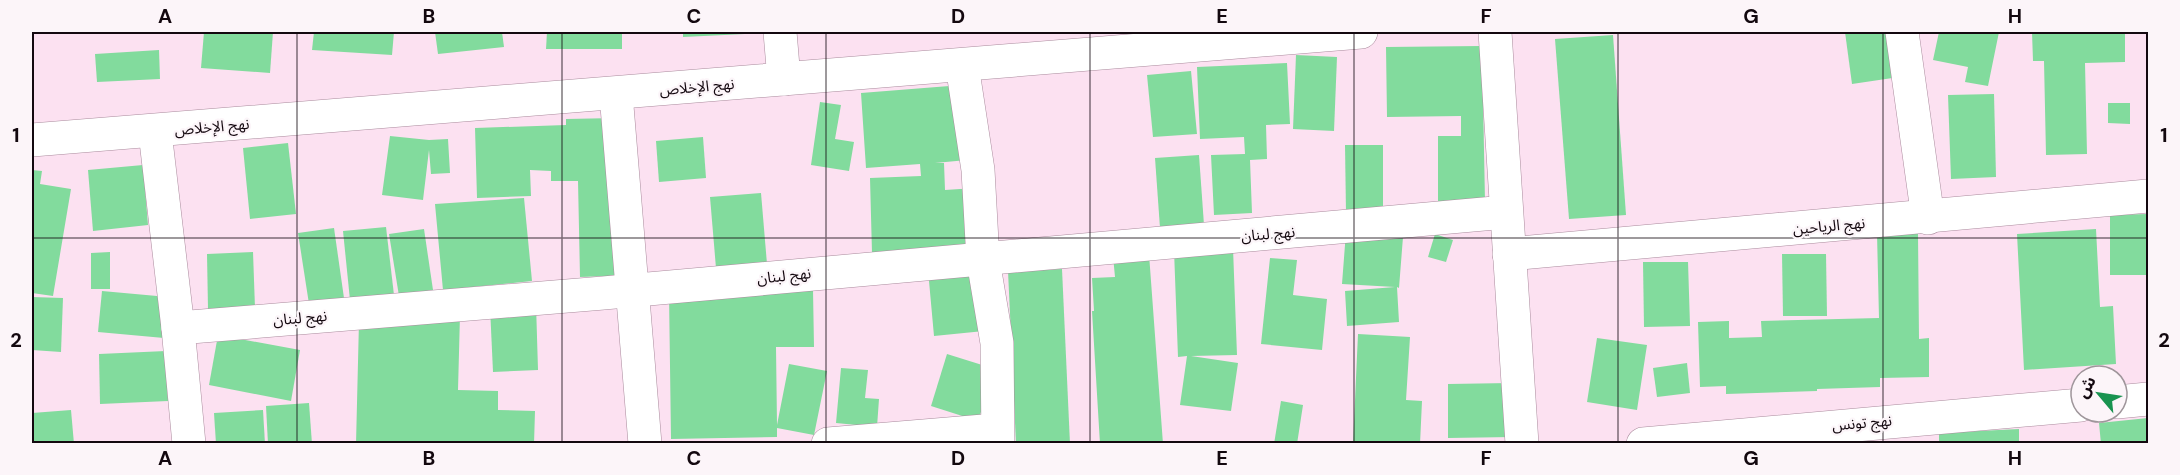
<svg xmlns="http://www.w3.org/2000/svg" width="2180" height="475" font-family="'DM Sans','Noto Sans Arabic',sans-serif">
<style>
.building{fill:#82db9d}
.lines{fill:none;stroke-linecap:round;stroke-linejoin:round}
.minor-casing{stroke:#aa8b9d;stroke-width:34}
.minor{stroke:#fff;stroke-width:33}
.grid{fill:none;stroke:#13080f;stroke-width:1.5;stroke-opacity:0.55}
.labels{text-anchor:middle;stroke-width:4.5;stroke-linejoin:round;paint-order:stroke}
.street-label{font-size:15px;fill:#13080f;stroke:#fcf5f9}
.neatline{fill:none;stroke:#13080f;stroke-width:2}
.grid-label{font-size:20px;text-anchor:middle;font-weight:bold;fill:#13080f}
</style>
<rect width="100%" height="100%" fill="#fce1f1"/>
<g class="building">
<path d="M204,32H273L270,73L201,68Z"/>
<path d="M314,32H394L392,55L312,50Z"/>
<path d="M435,32H502L504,47L438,54Z"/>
<path d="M547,32H622V49H546Z"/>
<path d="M683,32H744L745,34L683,37Z"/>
<path d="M1845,32H1900L1906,76L1852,84Z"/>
<path d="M1939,32H1999L1988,86L1965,82L1968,67L1933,60Z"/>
<path d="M2032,32H2125V62L2085,63L2087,154L2046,155L2044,61H2033Z"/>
<path d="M1613,35L1626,215L1569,219L1555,39Z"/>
<path d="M1482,46L1485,202H1438V136H1461V116L1387,117L1386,47Z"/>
<path d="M159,50L160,79L97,82L95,54Z"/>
<path d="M1296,55L1337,57L1334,131L1293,129Z"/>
<path d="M1287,63L1290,124L1266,125L1267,159L1250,160L1252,213L1214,215L1211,155L1245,154L1244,137L1200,139L1197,67Z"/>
<path d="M1191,71L1197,134L1153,137L1147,75Z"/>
<path d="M962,85L967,160L935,163H944L945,190L975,188L977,249L872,253L870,178L921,176L920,164L866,168L861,93Z"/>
<path d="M1994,94L1996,177L1951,179L1948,95Z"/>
<path d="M820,102L841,105L835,139L854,142L849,171L811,165Z"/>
<path d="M2108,103H2130V124L2108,123Z"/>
<path d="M616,118L635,275L580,277L578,181H551V171L530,170L531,196L477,198L475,128L566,125V119Z"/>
<path d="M390,136L429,140L448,139L450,173L431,174L429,150L423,200L382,195Z"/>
<path d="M703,137L706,178L659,182L656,141Z"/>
<path d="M288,143L296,214L250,219L243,148Z"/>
<path d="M1345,145H1383V212L1346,213Z"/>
<path d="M1199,155L1204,225L1160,228L1155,158Z"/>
<path d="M143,165L148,225L93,231L88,170Z"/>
<path d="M32,170L42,171L40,184L71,189L53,296L32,293Z"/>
<path d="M761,193L767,264L716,268L710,197Z"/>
<path d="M524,198L532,281L443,290L435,204Z"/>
<path d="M2148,214V275H2110V215Z"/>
<path d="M386,227L394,295L350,300L343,231Z"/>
<path d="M334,228L344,298L309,304L298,233Z"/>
<path d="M424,229L433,290L399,296L389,234Z"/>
<path d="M2096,229L2100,307L2113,306L2116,364L2024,370L2017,234Z"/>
<path d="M1346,232L1403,237L1399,288L1397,287L1399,322L1347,326L1345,291L1395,287L1342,284Z"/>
<path d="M1877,233H1918L1919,339L1929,338V377L1880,378V387L1817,389V391L1726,394V386L1700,387L1698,322L1729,321V338L1762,337L1761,321L1879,318Z"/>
<path d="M1435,234L1453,240L1446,262L1428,257Z"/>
<path d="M1233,248L1237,355L1191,356L1238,363L1231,411L1180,405L1187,356L1178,357L1174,250Z"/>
<path d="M110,252V289H91V253Z"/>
<path d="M253,252L255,308L208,309L207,254Z"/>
<path d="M1149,254L1163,444H1100L1092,311H1094L1092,278L1115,277L1113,256Z"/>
<path d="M1782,254H1826L1827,316H1783Z"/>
<path d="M1270,258L1297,260L1293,295L1327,299L1322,350L1261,344Z"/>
<path d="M1643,262H1688L1690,326L1644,327Z"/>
<path d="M978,265L984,331L934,336L928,270Z"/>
<path d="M1062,269L1070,444H1016L1008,271Z"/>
<path d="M813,290L814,347H776L777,425L789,364L827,371L814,435L777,428V437L671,439L669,293Z"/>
<path d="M102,291L168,297L164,338L98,332Z"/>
<path d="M32,297L63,298L61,352L32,350Z"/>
<path d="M536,304L538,370L493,372L490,307Z"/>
<path d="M460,315L458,390L498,391V410L535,411L534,444H356L359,321Z"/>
<path d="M1358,334L1410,337L1406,400L1422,401L1420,444H1353Z"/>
<path d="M218,335L300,350L291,401L209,385Z"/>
<path d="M1597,338L1647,345L1637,410L1587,402Z"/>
<path d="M166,351L168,401L100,404L99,354Z"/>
<path d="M947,354L995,369L978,421L931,406Z"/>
<path d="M1687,363L1690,393L1657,397L1653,368Z"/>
<path d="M841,368L868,370L865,398L879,399L877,427L836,423Z"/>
<path d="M1511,383L1512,437L1448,438V384Z"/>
<path d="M1281,401L1303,405L1297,444H1274Z"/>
<path d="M309,403L312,444H268L266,406Z"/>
<path d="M71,410L74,444H32V413Z"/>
<path d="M263,410L265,444H216L214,413Z"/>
<path d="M2148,418V444H2101L2099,423Z"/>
<path d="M2019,429V444H1939V433Z"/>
</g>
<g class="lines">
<defs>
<g id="minor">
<path d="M780,32L784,79"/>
<path d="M1495,32L1522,444"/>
<path d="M1902,32L1928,218"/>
<path d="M962,65L978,170L983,260L997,343L998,444"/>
<path d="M616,94L645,444"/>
<path d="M155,132L178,328"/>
<path d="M32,140L1361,32"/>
<path d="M1509,254L2148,196"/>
<path d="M2117,402L2148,399"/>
<path d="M189,444L178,328C621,293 1064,253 1506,212"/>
<path d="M828,444L996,430"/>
<path d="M1643,444L2081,405"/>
</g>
</defs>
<use href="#minor" class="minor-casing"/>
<use href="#minor" class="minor"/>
</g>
<path class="grid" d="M297,32V444M562,32V444M826,32V444M1090,32V444M1354,32V444M1618,32V444M1883,32V444M32,238H2148"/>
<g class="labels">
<g class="street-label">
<text transform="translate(697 87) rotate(-5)" y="5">نهج الإخلاص</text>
<text transform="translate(212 127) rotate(-5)" y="5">نهج الإخلاص</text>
<text transform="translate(1829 226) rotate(-5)" y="5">نهج الرياحين</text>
<text transform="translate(1268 234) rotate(-5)" y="5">نهج لبنان</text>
<text transform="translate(784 276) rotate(-6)" y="5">نهج لبنان</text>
<text transform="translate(300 318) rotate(-5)" y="5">نهج لبنان</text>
<text transform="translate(1862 423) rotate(-5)" y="5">نهج تونس</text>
</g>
</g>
<rect width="2180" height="475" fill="none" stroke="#fcf5f9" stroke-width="66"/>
<g transform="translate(2099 394) rotate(299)"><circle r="28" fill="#fcf5f9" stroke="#9f969b" stroke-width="1.5"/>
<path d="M0-4.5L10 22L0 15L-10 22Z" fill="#199350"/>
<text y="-9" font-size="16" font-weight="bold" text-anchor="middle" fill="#13080f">ش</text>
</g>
<rect x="33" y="33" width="2114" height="409" class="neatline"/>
<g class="grid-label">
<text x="165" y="23">A</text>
<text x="429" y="23">B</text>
<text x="694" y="23">C</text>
<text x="958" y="23">D</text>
<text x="1222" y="23">E</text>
<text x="1486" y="23">F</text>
<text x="1751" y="23">G</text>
<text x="2015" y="23">H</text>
<text x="16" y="142">1</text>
<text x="2164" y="142">1</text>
<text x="16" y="347">2</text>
<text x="2164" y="347">2</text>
<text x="165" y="465">A</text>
<text x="429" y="465">B</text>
<text x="694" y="465">C</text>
<text x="958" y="465">D</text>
<text x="1222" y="465">E</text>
<text x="1486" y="465">F</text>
<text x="1751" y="465">G</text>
<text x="2015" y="465">H</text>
</g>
</svg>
